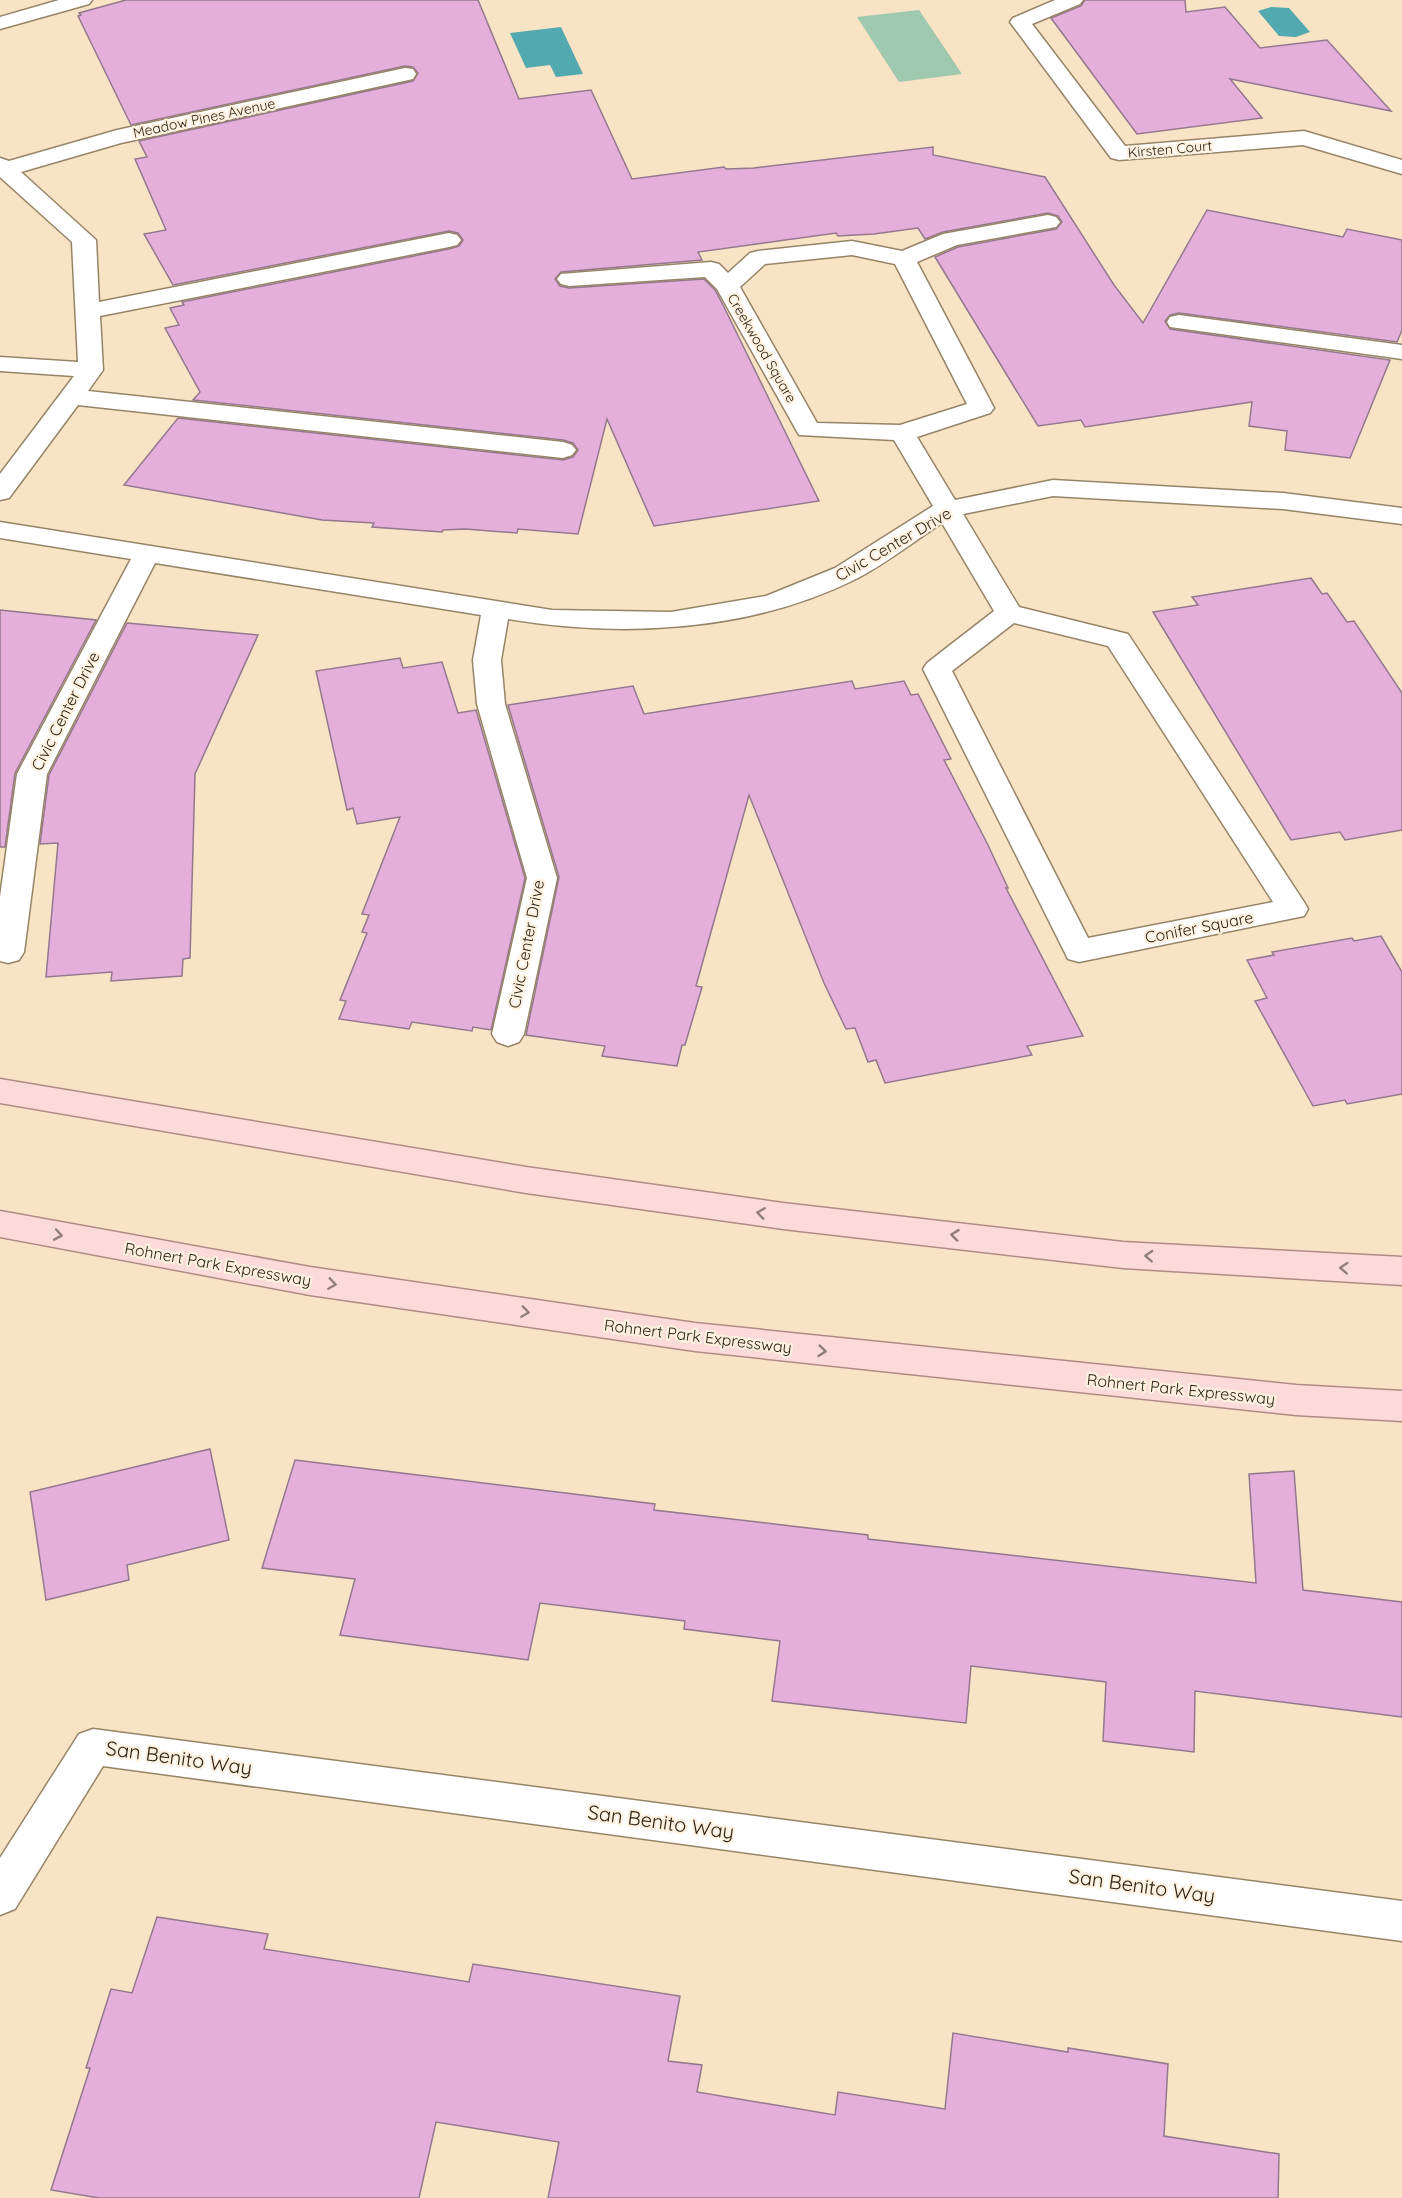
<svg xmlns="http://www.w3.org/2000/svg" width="1402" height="2198" font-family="Quicksand,sans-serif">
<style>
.green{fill:#9ec9af}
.water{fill:#52a9af}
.building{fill:#e4afda;stroke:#94788f;stroke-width:1.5}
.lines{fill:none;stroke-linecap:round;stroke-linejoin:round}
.minor-casing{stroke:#978467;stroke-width:3}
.major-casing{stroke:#af8b86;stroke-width:3}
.minor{fill:#fff;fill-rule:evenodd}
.major{fill:#fadbda;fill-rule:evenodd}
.oneway{stroke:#927f79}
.labels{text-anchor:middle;stroke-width:4.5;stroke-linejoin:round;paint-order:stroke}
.far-street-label{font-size:14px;fill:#2b2318;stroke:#fef1df}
.street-label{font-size:16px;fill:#2b2318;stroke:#fef1df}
.near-street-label{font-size:20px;fill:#2b2318;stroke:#fef1df}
</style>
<rect width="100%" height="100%" fill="#f8e3c4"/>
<path class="green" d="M919,10L962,74L899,82L857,17Z"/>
<g class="water">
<path d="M1271,7L1289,8L1310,32L1296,37L1279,36L1258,11Z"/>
<path d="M561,27L583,74L556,77L550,65L526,68L510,33Z"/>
</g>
<g class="building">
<path d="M126,0H478L519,99L591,90L632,179L724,167L726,169L754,168L933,147V155L1045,177L1114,285L1143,323L1207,210L1343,237L1347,229L1402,240V330L1397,342L1179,313L1170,315L1165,321L1170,329L1390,360L1350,458L1285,450L1287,431L1249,426L1252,402L1085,427L1081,420L1038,426L935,257L958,247L1056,229L1062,222L1058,216L1048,213L943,232L925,239L918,228L874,234L838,236L836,233L698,252L702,260L561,272L555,279L560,286L569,288L704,279L715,290L723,305L819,501L654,526L607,419L578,534L518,529L517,533L465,529L443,530L442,532L372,527L374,523L322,520L124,485L178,418L563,460L573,457L578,450L573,443L563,440L193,400L200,392L165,328L179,325L170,308L184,305L182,302L449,249L459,246L463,240L458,233L449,231L173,285L144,234L166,230L135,159L147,157L139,141L413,81L418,73L413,67L405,66L131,125L78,16L81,15L79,13Z"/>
<path d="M1085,0H1185L1186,12L1225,7L1260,48L1327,40L1391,111L1230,79L1262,118L1137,134L1051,18L1081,6Z"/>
<path d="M1311,578L1322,594L1327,593L1347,622L1354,621L1402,693V830L1345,840L1340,832L1291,840L1153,612L1198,605L1192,597Z"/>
<path d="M0,610L96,620L15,773L5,847H0Z"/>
<path d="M127,623L258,635L195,774L190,958L183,959L182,976L111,981L112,972L46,977L58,843L40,844L49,775Z"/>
<path d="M400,658L403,668L442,662L458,713L476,710L525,878L491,1030L473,1027L472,1031L412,1022L409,1029L339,1019L346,1001L340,1000L367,933L362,932L369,915L362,914L400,817L357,824L353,808L347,810L316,671Z"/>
<path d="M852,681L855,689L904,681L911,695L918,694L951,759L944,760L987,843L1008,888H1006L1083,1036L1027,1046L1032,1055L885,1083L876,1060L868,1062L855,1028L846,1029L824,983L749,795L696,986L702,987L685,1045H682L677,1066L602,1056L605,1046L526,1035L559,877L508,705L633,686L644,714Z"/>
<path d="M1381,936L1402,972V1094L1347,1104L1345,1100L1313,1106L1255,1001L1267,998L1247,960L1274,955L1272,952L1352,938L1354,941Z"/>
<path d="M210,1449L229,1540L127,1565L129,1580L46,1600L30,1492Z"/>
<path d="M295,1460L655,1504L654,1510L868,1535V1539L1256,1583L1249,1474L1294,1471L1303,1590L1402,1602V1717L1195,1691L1194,1752L1103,1741L1106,1682L971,1666L966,1723L772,1701L780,1641L684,1629L685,1621L540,1603L528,1660L340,1635L355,1579L262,1568Z"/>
<path d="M157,1917L268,1934L264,1949L469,1982L473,1964L680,1996L668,2061L702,2065L697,2092L835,2115L838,2092L945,2109L953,2033L1068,2052V2048L1168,2064L1164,2136L1279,2154L1278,2198H548L559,2142L436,2122L419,2198H99L51,2190L90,2068H86L111,1989L132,1993Z"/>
</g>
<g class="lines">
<defs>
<g id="minor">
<path d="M59,0H92L89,4L0,29V17Z"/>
<path d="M1055,0H1083L1080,4L1032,24L1125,146L1304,131L1402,160V174L1303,145L1119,160L1111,158L1010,22L1013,18Z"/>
<path d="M405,68L413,69L416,74L413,79L121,143L21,172L96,240L99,302L449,233L457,235L461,240L457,245L449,247L100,316L103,370L88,391L563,442L572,445L576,450L572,455L563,458L78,405L9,498L0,500V474L74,376L0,371V357L78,362L72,242L0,177V158L9,161L117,130Z"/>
<path d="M1048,215L1056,217L1060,222L1056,227L957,245L917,262L994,408L990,413L917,437L955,500L1053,480L1283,493L1402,508V524L1283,509L1053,496L963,514L1019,607L1128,634L1304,902L1308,909L1304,916L1079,962L1068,959L923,669L927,663L994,611L942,523C913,542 884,565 854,580C748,632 623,638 508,619L501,660L505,704L557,878L524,1034L519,1042L508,1046L497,1042L492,1034L527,878L477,704L473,660L481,615L155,563L47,774L24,952L19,960L8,963L0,961V897L17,774L131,559L0,538V522L552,610L671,612L766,596L835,568L933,506L894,440L799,435L717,289L705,277L569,286L561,284L557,279L561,274L711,262L719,264L728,273L750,253L758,251L852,241L902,251L943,234ZM852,255L895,264L967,404L900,425L817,423L740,287L765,264ZM1014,623L1108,646L1273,902L1088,938L952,671Z"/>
<path d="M1179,315L1402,345V359L1170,327L1167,322L1170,317Z"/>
<path d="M93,1729L1402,1901V1941L103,1766L15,1909L0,1915V1858L79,1734Z"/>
</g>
<g id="major">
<path d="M0,1079L526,1167L783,1203L1123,1242L1402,1257V1285L1123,1268L783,1229L526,1193L0,1103Z"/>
<path d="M0,1211L310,1267L695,1323L1296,1385L1402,1391V1421L1296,1415L695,1351L310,1295L0,1237Z"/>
</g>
</defs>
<use href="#minor" class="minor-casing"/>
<use href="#major" class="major-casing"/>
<use href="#minor" class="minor"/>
<use href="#major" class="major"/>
</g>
<defs><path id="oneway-chevron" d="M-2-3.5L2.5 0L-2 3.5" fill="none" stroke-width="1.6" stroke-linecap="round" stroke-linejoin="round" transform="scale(1.5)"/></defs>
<g class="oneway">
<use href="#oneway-chevron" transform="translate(761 1213) rotate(-172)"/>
<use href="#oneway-chevron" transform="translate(58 1235) rotate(10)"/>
<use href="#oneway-chevron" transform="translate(955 1235) rotate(-173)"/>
<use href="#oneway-chevron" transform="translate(1149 1256) rotate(-177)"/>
<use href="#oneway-chevron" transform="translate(1344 1268) rotate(-177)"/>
<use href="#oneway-chevron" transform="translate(332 1284) rotate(8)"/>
<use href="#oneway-chevron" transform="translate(525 1312) rotate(8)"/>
<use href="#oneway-chevron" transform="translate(822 1351) rotate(6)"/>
</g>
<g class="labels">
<g class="far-street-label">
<text transform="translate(204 118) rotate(-12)" y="5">Meadow Pines Avenue</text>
<text transform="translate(1170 149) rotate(-5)" y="5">Kirsten Court</text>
<text transform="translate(762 348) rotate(60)" y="5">Creekwood Square</text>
</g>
<g class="street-label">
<text transform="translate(893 544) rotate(-30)" y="6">Civic Center Drive</text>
<text transform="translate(65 711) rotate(-63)" y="6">Civic Center Drive</text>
<text transform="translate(1199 927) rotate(-11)" y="6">Conifer Square</text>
<text transform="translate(526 944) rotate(-79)" y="6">Civic Center Drive</text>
<text transform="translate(218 1264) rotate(10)" y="6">Rohnert Park Expressway</text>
<text transform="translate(698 1336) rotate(7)" y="6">Rohnert Park Expressway</text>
<text transform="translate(1181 1389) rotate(6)" y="6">Rohnert Park Expressway</text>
</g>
<g class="near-street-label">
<text transform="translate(179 1758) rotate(8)" y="7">San Benito Way</text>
<text transform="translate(661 1822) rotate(8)" y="7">San Benito Way</text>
<text transform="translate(1142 1886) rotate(8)" y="7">San Benito Way</text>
</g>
</g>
</svg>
